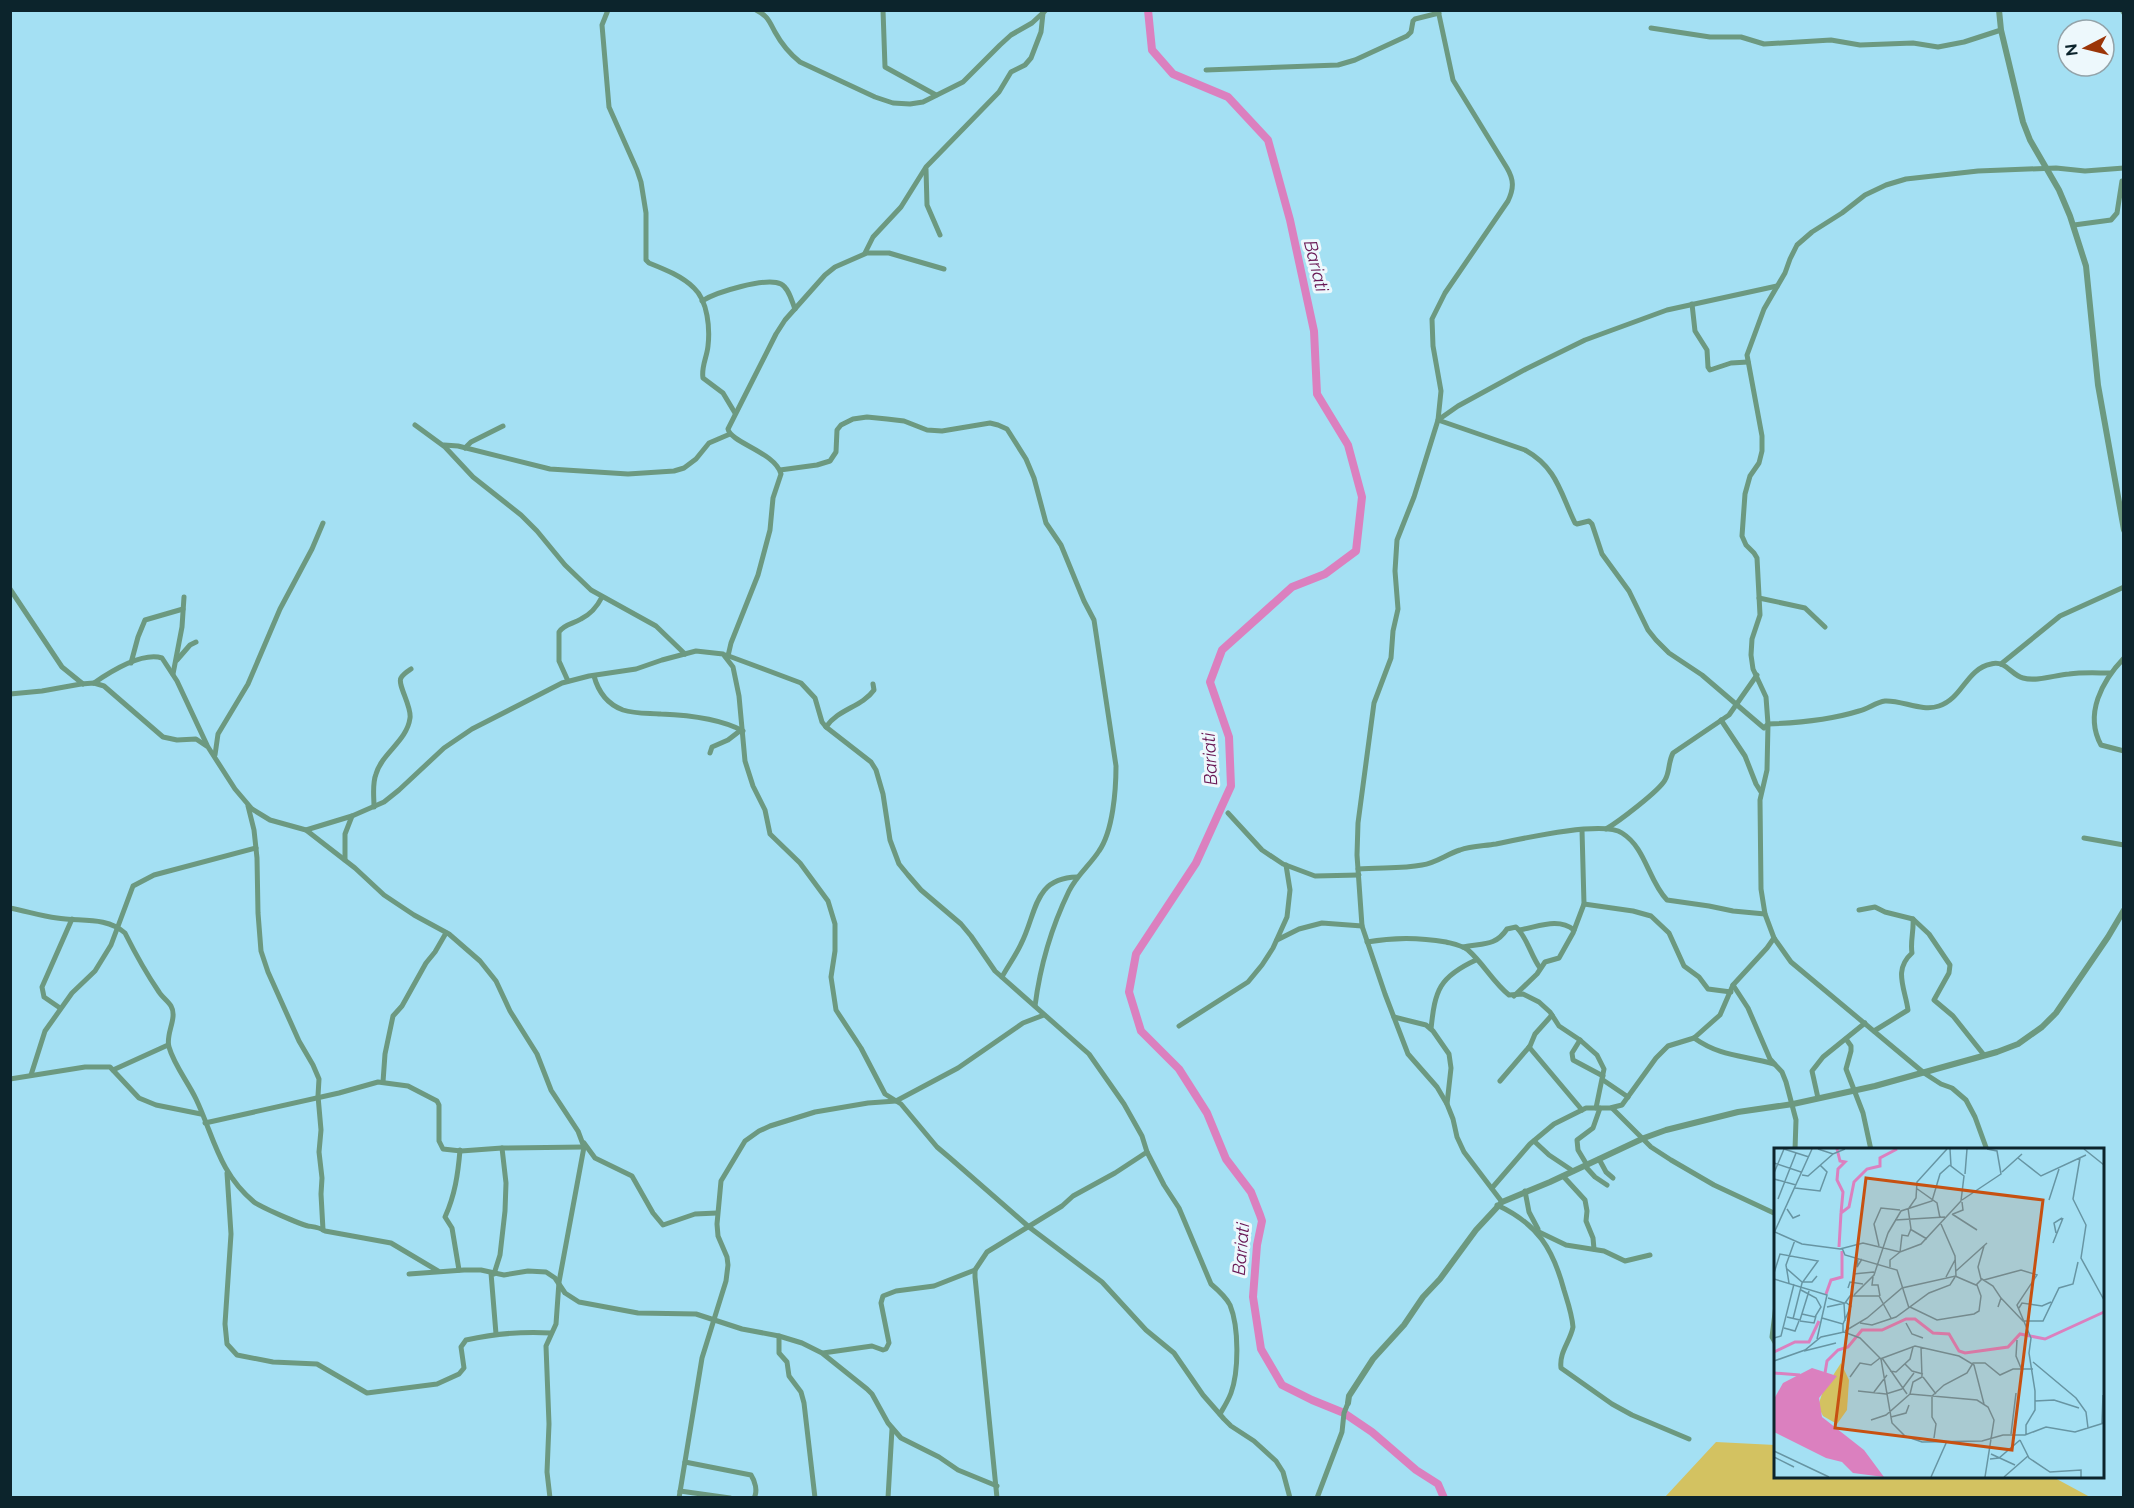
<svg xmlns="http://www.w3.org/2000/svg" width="2134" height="1508" font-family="Raleway,sans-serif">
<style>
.green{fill:#d3c261}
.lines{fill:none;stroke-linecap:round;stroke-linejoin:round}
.river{stroke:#db80bf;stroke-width:8}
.minor{stroke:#6c9980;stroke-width:5}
.tertiary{stroke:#6c9980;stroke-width:6}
.labels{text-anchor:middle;stroke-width:6;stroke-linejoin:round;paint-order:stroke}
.water-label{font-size:18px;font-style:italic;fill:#681654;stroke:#edf8fc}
.inset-river{fill:none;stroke:#db80bf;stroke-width:3}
.inset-road{fill:none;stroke:#6795a3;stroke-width:1.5}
.view{fill:#c75111;fill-opacity:0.15;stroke:#c75111;stroke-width:3}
.inset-edge{fill:none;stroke:#0c242c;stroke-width:3}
</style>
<rect width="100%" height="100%" fill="#a4e0f3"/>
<path class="green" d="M1716,1442L1775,1445L1776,1476L2053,1477L2090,1497H1665Z"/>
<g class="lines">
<path class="river" d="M1148,10L1152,50L1173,74L1228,97L1268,140L1290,220L1314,331L1317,394L1348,445L1362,497L1356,551L1325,574L1292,587L1222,650L1210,682L1229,737L1231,786L1196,863L1136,954L1129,992L1141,1031L1179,1069L1207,1113L1226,1159L1251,1192L1260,1215L1262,1221L1257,1245L1253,1297L1261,1349L1282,1385L1312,1400L1344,1413L1372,1432L1416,1470L1438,1484L1444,1498"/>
<g class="minor">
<path d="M608,10L602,25L609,107L637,170L641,182L646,213V260L649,263C664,269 682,276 694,288C708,301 710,329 708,346C707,357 701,367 703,378L723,393L735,413"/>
<path d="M756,10C768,16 769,21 775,32C781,43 790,54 800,62L875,97L893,103L910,104L923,102L963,82L1000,45L1011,35L1032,23L1046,10"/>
<path d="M883,10L885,67L936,95"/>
<path d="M1438,10L1453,80L1507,168C1514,180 1514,188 1508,201L1445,293L1432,319L1433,346L1441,391L1438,420L1525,450C1557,468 1560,492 1575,523L1577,524L1589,521L1592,524L1602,554L1629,591L1648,630L1656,640L1669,653L1702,675L1764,728L1768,724C1799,723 1830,720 1859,711C1868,709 1876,702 1885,701C1902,700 1922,712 1939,706C1963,698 1966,669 1991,664C2006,660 2011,675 2023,678C2037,682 2055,675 2069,674C2083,672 2097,673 2110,673"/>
<path d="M2122,10L2124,13"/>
<path d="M1651,28L1710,37H1741L1764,44L1831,40L1860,45L1913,43L1938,47L1964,42L2001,30"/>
<path d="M1206,70L1338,65L1355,60L1407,36L1411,32L1413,21L1415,19L1439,13"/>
<path d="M926,169L927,205L940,235"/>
<path d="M2074,225L2111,220L2117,213L2122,181"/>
<path d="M865,253L873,237L901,207L926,167L999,92L1011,72L1025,65L1031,58L1041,32L1043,13"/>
<path d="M702,301C716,292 766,277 781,284C789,288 792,302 795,309"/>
<path d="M1692,304L1695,331L1707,350L1708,367L1710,370L1731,363L1748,362"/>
<path d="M415,425L445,447L473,477L521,515L537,531L565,565L591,590L656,626L685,654"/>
<path d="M444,445L458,446L550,469L628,474L674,471L684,468L696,459L709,443L730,434"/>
<path d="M465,448L471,442L503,426"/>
<path d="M780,470L817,465L830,461L836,452L837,430L841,425L853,419L867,417L887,419L904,421L927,430L942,431L990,423L998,425L1007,429L1026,459L1034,478L1046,523L1061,545L1084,601L1094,620L1116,766C1116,790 1113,831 1099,851C1090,865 1077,875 1069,891C1052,926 1040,967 1035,1006"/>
<path d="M10,589L62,667L83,684"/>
<path d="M1759,598L1805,608L1825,627"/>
<path d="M726,655L801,683L815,698L822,722L826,727L871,762L876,770L883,794L890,840L899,864L908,875L921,890L961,924L971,936L995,971L1089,1054L1124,1104L1142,1136L1147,1152L1164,1185L1179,1208L1211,1284C1218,1290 1226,1297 1230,1305C1239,1327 1239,1371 1231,1393C1228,1401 1224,1407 1220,1414"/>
<path d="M728,656L731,643L758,575L770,530L773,498L781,474C775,452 731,443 728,429L776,334L785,320L825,275L835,267L867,253H889L944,269"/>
<path d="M2124,658C2102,681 2084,714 2101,745L2124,751"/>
<path d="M177,660L190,645L196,642"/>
<path d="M131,663L138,637L145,620L183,609"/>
<path d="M2001,664L2060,616L2124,587"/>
<path d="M173,674L182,627L184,597"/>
<path d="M594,676C598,691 607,704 623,710C635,714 649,713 661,714C688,715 719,718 743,731"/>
<path d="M568,681L559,661V632C564,624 573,624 581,619C591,614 597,607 602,597"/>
<path d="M94,683C110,672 142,652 162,658L177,681L207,745"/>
<path d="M10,694L42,691L81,684L94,683L104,686L163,737L177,740L196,739L208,747L235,789L252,809L270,820L306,830L355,868L384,895L414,915L449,934L480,961L496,981L510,1011L537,1054L551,1090L578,1131L584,1147L559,1282L556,1324L546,1346L549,1424L547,1472L550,1498"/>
<path d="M1721,720L1745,756L1756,784L1761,792"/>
<path d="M826,727C838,709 862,707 874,690L873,684"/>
<path d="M710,753L712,747L728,740L741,730"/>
<path d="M215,755L218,734L248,684L280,609L312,549L323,523"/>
<path d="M248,806L254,830L257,858L258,913L261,951L268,972L299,1041L313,1065L319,1079L318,1096L321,1130L319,1152L322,1178L321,1194L323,1230"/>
<path d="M374,807C374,796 372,784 376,774C382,753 407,741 410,718C412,707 397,684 401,678C403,674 408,671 411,669"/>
<path d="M1228,813L1262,850L1283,864L1315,876L1359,875"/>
<path d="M1606,829C1618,822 1659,791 1665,780C1670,772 1668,762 1673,753L1729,715L1757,675"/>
<path d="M306,830L352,816L384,802L399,790L444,748L472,729L562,683L589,676L636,669L662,660L696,651L723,654L733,667L739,696L745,761L753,786L765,810L770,834L800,863L828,901L835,924V951L831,977L836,1010L861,1048L885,1094L901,1104L937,1147L950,1158L1029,1227L1102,1282L1146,1330L1174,1353L1203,1395L1224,1419L1231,1426L1254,1441L1276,1461L1283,1472L1290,1498"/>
<path d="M2084,838L2124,845"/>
<path d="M345,860V834L352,816"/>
<path d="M1358,869C1379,867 1402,869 1422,865C1436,863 1447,854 1460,850C1471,846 1484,846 1496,844C1520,839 1603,820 1622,833C1646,848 1648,880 1667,900L1709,906L1733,911L1765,914"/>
<path d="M1584,904L1633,911L1651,916L1669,933L1684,966L1699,977L1708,989L1731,992"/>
<path d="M10,908C26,911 41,916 57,918C79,922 106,916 125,933C135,953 146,973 159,992C162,997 168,1001 171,1006C178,1018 165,1034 169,1047C174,1065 188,1082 196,1099C214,1137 219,1173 254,1202C260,1207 300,1224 308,1226C315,1227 319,1227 325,1231L391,1243L438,1271"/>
<path d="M1859,910L1875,907L1885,912L1913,919L1929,934L1950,965L1949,973L1934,1000L1953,1016L1984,1055"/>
<path d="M1519,930C1538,927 1558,917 1574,930"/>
<path d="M1277,940L1299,929L1322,923L1362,926"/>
<path d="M1367,942C1394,937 1418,937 1446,942C1454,944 1461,945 1468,950C1483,963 1493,982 1509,995L1523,994L1539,1002L1550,1012L1559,1026L1580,1040L1597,1055L1604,1069L1596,1108"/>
<path d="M1463,947C1482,943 1495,947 1507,929L1516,927C1527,937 1531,956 1540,968"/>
<path d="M1002,977C1008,966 1016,955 1021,944C1037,913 1033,878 1077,877"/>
<path d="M1733,985L1748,1008L1770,1059L1782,1072L1786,1082L1796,1120L1795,1150"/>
<path d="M1514,996L1537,974L1545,962L1559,958L1573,933L1584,904L1582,830"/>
<path d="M60,1008L44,997L42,987L72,919"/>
<path d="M1394,1017L1426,1025L1433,1031L1449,1054L1451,1068L1447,1104"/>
<path d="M1179,1026L1248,982L1262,965L1273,948L1287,917L1290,890L1286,865"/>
<path d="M1431,1029C1435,990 1439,977 1476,960"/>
<path d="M1874,1031L1908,1010C1905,988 1893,970 1912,953C1910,942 1914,931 1913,919"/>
<path d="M1694,1038C1721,1057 1743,1055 1774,1064"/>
<path d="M1846,1039L1851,1046V1051L1846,1069L1863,1113L1871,1150"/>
<path d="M1580,1040L1572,1053L1573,1060L1603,1076"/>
<path d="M1529,1047L1582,1110"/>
<path d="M113,1070L168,1045"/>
<path d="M31,1075L45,1031L72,993L95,971L111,945L133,886L154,875L256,848"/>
<path d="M10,1079L85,1067H110L139,1098L156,1105L201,1114"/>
<path d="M1603,1080L1628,1097"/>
<path d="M1500,1081L1530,1046L1535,1034L1552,1015"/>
<path d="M383,1082L385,1054L393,1016L402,1006L426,963L435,952L446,933"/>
<path d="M1818,1098L1812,1071L1823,1057L1865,1023"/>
<path d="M1612,1108L1651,1147L1671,1160L1714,1185L1776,1214"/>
<path d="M205,1123L339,1093L378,1082L408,1086L437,1101L439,1105V1141L443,1149L461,1151L502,1148L584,1147"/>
<path d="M1534,1141L1549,1155L1573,1171"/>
<path d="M584,1143L595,1158L632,1176L653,1213L663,1225L695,1214L717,1213"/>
<path d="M1987,1150L1975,1117L1966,1100L1952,1088L1941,1084L1924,1073L1791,962L1774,938L1765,914L1761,889L1760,800L1767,770L1768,724L1766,697L1753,669L1751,655L1752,639L1760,615L1757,558L1754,553L1746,545L1742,536L1745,494L1750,476L1759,463L1762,451V436L1747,355L1764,309L1785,273L1790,259L1797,245L1812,232L1842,213L1865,195L1886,185L1906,179L1978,171L2056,168L2085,171L2124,168"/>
<path d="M1599,1159L1606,1172L1613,1178"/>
<path d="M1587,1165L1578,1150L1577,1140L1593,1128L1600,1108"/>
<path d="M1585,1166L1595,1177L1607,1185"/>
<path d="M227,1173L231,1234L225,1324L227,1344L237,1355L273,1362L317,1364L367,1393L437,1384L459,1374L464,1368L461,1347L466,1340C494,1334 522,1331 551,1333"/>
<path d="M1563,1176L1585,1200L1587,1211L1586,1221L1593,1238L1594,1249"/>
<path d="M1492,1188L1530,1144L1554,1124L1586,1108H1610L1622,1105L1656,1058L1668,1046L1694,1038L1720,1015L1733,985L1767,948L1774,938"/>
<path d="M1525,1191L1529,1212L1538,1229"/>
<path d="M1502,1202L1464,1152L1457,1137L1453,1119L1447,1104L1437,1087L1408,1054L1385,994L1362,926L1357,855L1358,823L1374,703L1391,658L1393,631L1398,609L1395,571L1397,540L1414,497L1438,420L1458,406L1526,369L1585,340L1667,310L1777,286"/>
<path d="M1497,1205C1538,1224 1553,1249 1564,1290C1568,1303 1572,1314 1573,1327C1570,1342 1559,1352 1561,1368L1612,1404L1632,1415L1689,1439"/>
<path d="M1539,1232L1566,1245L1604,1251L1625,1261L1650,1255"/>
<path d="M459,1270L452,1228L445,1217C455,1195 458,1174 460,1150"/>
<path d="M491,1273L496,1334"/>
<path d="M409,1274L464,1270H481L504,1275L528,1271L546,1272L555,1278L565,1293L579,1302L638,1313L696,1314L742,1329L779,1336L802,1343L822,1353L867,1389L872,1394L888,1423L901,1438L939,1457L958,1470L997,1486"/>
<path d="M494,1274L500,1255L505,1211L506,1183L502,1148"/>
<path d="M1776,1305L1772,1337L1776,1344"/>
<path d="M779,1336V1353L787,1362L789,1376L801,1392L804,1403L815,1498"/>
<path d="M823,1353L872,1346L883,1350L886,1349L889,1343L881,1303L883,1296L896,1291L934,1286L975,1270"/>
<path d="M685,1462L751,1475C755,1481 758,1491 754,1498"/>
<path d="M680,1491L730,1498"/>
<path d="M679,1498L702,1358L726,1281L728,1265L727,1257L718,1236L717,1224L721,1181L745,1141L759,1131L770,1126L815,1112L868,1103L896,1101L958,1068L1023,1023L1044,1015"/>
<path d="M888,1498L892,1429"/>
<path d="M997,1498L975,1277V1270L987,1252L1062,1206L1073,1196L1115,1173L1147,1152"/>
<path d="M1317,1498L1342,1432L1344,1413L1348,1403"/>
</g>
<g class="tertiary">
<path d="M1999,10L2001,30L2023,122L2030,140L2059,190L2070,216L2086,266L2098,385L2124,530"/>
<path d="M1348,1403L1349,1396L1373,1359L1404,1325L1423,1297L1440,1279L1476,1230L1502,1202L1550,1182L1644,1138L1666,1130L1738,1112L1793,1104L1875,1086L1997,1052L2018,1044L2042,1027L2056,1013L2108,937L2124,910"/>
</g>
</g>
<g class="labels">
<g class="water-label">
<text transform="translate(1316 266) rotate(76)" y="6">Bariati</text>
<text transform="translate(1210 759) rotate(-93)" y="6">Bariati</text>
<text transform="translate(1241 1249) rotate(-85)" y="6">Bariati</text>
</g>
</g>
<g transform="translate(1774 1148)">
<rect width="330" height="330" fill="#a4e0f3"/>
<path d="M67,215L75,232L73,262L63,276L49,268L44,258L49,243Z" fill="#d3c261"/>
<path d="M38,220L63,228L45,250L48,269L90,302L110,329L79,325L68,314L52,310L0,284V251L9,235Z" fill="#db80bf"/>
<path class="inset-river" d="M63,1L66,13L71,14L64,21L63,32L69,44L67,65M65,99L67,65L75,59L80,34L93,21L106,18V10L123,1M52,146L57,132L68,129V103M0,204L21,194H35L45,173M0,225L26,227M51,225L53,213L64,202L74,199L88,182H108L132,171H141L159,185L175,186L185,203L191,205L234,199L246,186L271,191L330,164"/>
<path class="inset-road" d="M10,1L35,9M44,1L59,6L71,1M310,1L330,17M244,10L267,28L312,7M306,10L299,51L312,77L307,110L330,152M0,15L27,24M228,24L248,6M0,25L10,1M191,26L193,1M28,27L34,28L59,6M0,31L22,37M21,40L46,43L53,24L46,17M142,40L163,55L166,70M4,51L22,5M188,52L227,26L223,3L213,1M275,52L285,21M135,60L142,50L143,34L173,1M13,61L19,70L26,67M178,66L203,82M179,66L189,62L188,54M121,72L171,69M136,81L153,91M1,84L28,96L66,101L89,95L126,104L147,96L187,53L190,28L177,18L176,1M0,85L38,1M114,85L127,63L158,53L166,26L176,17M282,85L280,75L288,70M279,95L289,70M105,98L100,76L107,60L126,62M68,100L71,107L123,122L135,160M126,104L128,87L134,88L137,81L134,60M84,110L83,119L88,111M116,119V112L126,104M12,120L28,134H38L43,128M182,123L213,95M0,125L6,106L44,113L28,135L19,171M79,126L100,124M181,128L202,137L208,131L219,138L227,150L224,159M99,129L98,137H104L106,148M172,129L181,112M0,131L53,147L43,191M207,131L204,119L210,98M210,132L247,122L263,127L243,157L257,190L255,205L261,243V262L252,277V286M15,135L12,117L21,92M74,140L76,134L89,136M27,142L42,150L47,159L41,169L28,166M80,147L100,127L114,85M54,150L70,155L71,173M227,150L249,173H269L285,140L299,136L304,114M53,159L71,155L76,148H105L117,170M136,159L163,172L200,166L205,163L207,148L203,137M245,160L248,155L268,158L277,154M13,169L26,172L35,143M48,170L69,176V184M26,173L40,175L42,168M86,175L98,177L122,169L155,145L176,137L181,129M132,175L138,186L149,190M69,176L77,158L71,154M10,180L21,183L25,173M71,183L93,170L128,140L182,128L181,108L167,76M0,190L7,188L20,136M243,192L242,208L247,220M30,203L62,195M108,210L133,246M106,211L141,198L185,208L200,217L210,256M0,213L31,202L47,189L70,184L86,190L107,211L118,275L131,288L148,294L208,293L229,287H251L272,279L301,284L330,275M259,214L302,250L312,264L314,280M131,216L138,223L149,226M116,223L122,224L136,211L139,199M76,229L86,215L97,217L106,210M149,229L162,246M128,241L140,225M84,243L112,246L128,241M100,244L113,227M136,246L139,234L148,229L147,199M261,253L280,252L305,260M117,269L132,265L135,257M97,272L112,267L136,246L203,252L214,259L220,272L211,329M328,275L329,247M237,286L242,245M160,290L162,276L158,269V248L170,237L193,225L199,215H211L226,227L239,221H259M246,292L255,310L276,324L307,322V329M0,303L55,329M217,306L241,317M0,309L20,319M216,311L225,310L246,292M157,329L173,293M230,329L254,308"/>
<path class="view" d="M92,30L269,52L238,302L61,280Z"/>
<rect width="330" height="330" class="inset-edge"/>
</g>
<rect width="2134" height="1508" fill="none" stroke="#0c242c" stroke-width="24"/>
<g transform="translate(2086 48) rotate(263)"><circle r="28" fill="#edf8fc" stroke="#93a3a9" stroke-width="1.5"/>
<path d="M0-4.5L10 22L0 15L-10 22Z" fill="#9b3508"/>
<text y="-9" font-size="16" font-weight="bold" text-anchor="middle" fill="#0c242c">N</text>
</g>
</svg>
